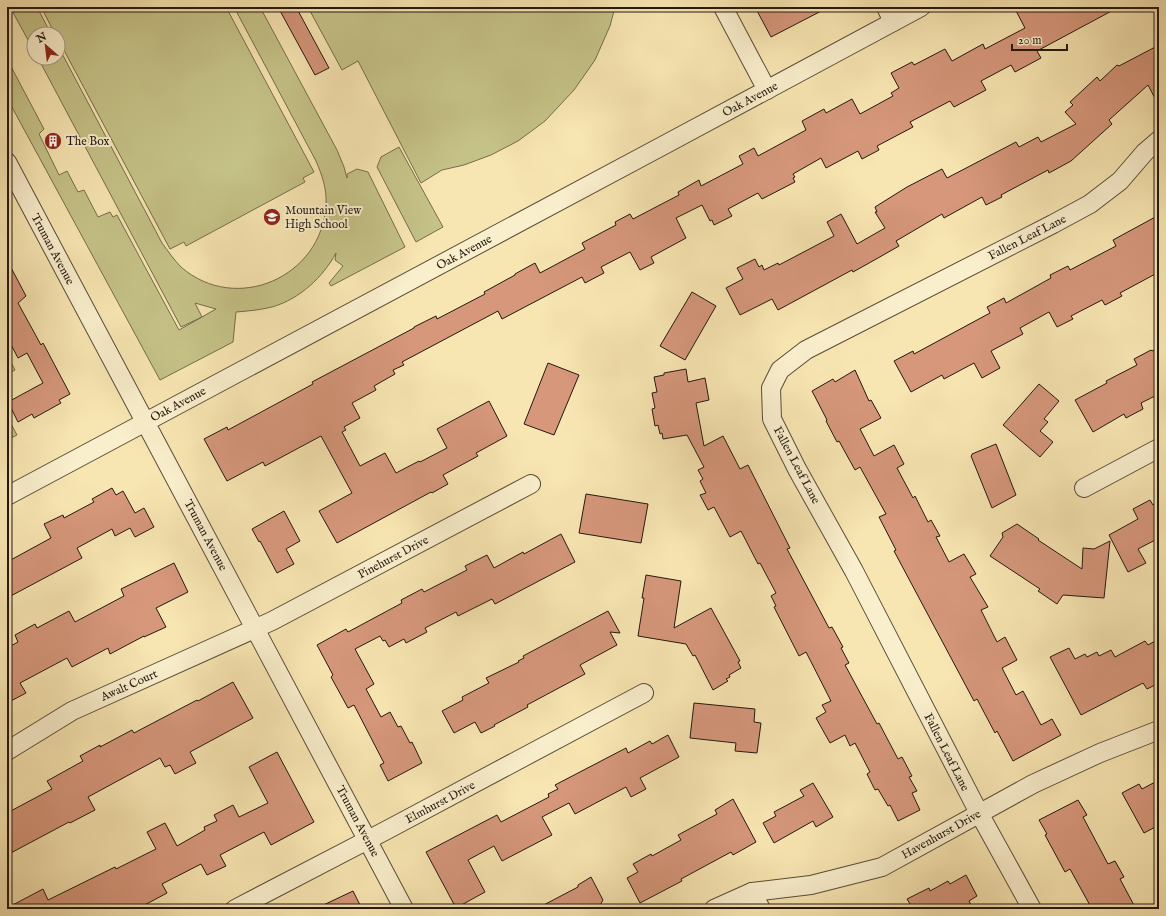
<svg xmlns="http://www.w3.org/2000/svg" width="1166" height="916" font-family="'IM FELL English',serif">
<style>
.green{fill:#c5c287;stroke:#746d4c}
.building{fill:#d6977b;stroke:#241810}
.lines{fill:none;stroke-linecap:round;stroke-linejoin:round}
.minor-casing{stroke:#594c38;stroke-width:20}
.minor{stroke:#faefcd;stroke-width:18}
.labels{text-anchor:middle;stroke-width:4;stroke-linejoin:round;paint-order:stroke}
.street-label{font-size:12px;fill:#241810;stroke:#faefcd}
.poi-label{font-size:12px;fill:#241810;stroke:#faefcd;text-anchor:start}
</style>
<rect width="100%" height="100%" fill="#f8e6b2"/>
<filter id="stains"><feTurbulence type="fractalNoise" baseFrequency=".005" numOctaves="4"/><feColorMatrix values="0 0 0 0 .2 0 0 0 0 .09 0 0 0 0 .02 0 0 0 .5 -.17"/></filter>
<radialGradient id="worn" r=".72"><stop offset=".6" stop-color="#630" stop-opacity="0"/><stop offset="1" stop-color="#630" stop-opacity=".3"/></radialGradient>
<g class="green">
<path d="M10,7H37L51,34H34V51Z"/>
<path d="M41,7H226L314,172L303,178L305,182L186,246L184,242L170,249L58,39V34H55Z"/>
<path d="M234,7H260L337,150L344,167L347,178V174L357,169L368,172L405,247L331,286L329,283L343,266L335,260L336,253C323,277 300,299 272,307C260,310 248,311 236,312L233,342L160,380L7,98V59L44,129L39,134L59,175L67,171L78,192L84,190L98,217L110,212L113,217L117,215L179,330L216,309L195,303L202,317L181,327L38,58H58V46L162,243C168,251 174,260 181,267C236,315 322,277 326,205C327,189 322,175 316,161Z"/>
<path d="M317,7H615L610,26L595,60L574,90L545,121L518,141L491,155L464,165L442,170L421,183L358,61L342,70L310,11Z"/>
<path d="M399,147L443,227L416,242L377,167L381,157Z"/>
<path d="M7,354L15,370L7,374Z"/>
<path d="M7,419L10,422L17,435L7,440Z"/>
</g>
<g class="building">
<path d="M278,7H296L329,68L315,75Z"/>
<path d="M755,7H829L771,37Z"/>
<path d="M1014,7H1119L1037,51L1041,58L1015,72L1011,65L981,81L986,90L954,107L950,101L910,122L913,127L877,146L879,150L862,159L858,151L826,168L821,158L793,174L795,177L793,178L795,182L762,199L758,193L728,209L732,216L714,225L712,220L710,221L702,205L676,218L686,238L651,257L654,263L640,270L630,252L601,267L604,273L585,283L582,277L502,319L498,311L402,362L404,365L393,370L395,374L374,386L376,390L352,403L360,418L344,427L346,430L342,432L360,466L385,453L396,473L419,461L420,462L447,448L437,429L489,401L507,436L476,453L478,456L443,475L448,484L432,493L431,492L337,543L319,511L352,493L321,436L265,466L263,462L227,481L204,439L227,427L228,430L313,384L312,382L414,328V327L436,316L437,319L485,294L484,292L515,275V274L535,263L540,273L585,249L582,243L616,225L615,222L630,214L633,219L679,195L678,192L699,180L701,186L743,164L739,156L754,148L758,156L806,130L802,121L824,109L826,113L852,99L860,114L893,96L891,93L899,88L891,73L912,62L914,65L945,49L952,61L983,44L985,49L1025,28Z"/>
<path d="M1159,45V106L1148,85L1109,120L1112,124L1071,161L1049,173L1048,170L1001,195L1002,197L986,205L982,197L944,218L942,214L896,241L899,246L878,258L853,272L852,270L778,310L772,299L740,315L726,288L743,279L737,268L755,259L759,267L762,265L764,270L778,263L779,265L834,236L827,222L841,214L857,244L885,228L875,212H877L875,207L907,187L942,169L947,178L1016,142L1019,147L1038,137L1041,142L1076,124L1065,112L1073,105L1070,102L1097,77L1100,81L1117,65L1119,66Z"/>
<path d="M1159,215V272L1120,293L1122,296L1105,305L1102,300L1071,316L1073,319L1057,327L1049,312L1020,328L1023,334L991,351L1000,368L982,378L974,363L944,379L942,375L911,392L894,361L913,351L914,354L990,313L987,307L1004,298L1006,303L1051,278L1050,275L1068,266L1070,270L1116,246L1113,240Z"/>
<path d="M7,260L26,296L18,303L41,345L43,343L70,394L59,400L61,403L34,418L32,414L18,422L8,402L43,383L27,353L18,358L7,337Z"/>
<path d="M692,292L716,306L685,360L660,346Z"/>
<path d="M1159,348V394L1141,403L1143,409L1126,418L1124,414L1093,432L1075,400L1107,383L1106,381L1137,365L1134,359L1151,350L1152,351Z"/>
<path d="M548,363L579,375L554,435L524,424Z"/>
<path d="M686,369L688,382L705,378L709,400L696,403L704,446L723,436L740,469L748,465L790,548L787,549L829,628L832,627L843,647L841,648L849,663L845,665L877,724L879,723L898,759L902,757L912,776L909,777L917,791L912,793L920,810L898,821L890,805L888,806L878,789L875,790L867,774L870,772L855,743L850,746L845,735L830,743L816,718L826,712L822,705L831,701L806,652L799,656L774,607L776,606L771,596L776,593L760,563L758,564L741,531L730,537L714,507L708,510L700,495L706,493L700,481L703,479L698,470L704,467L687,435L663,439L662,433L660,434L658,425L655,426L652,409L655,408L652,393L657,392L654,377L664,375V373Z"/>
<path d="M855,370L869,401L871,400L881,418L860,429L874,456L894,445L904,464L897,468L913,498L915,496L928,522L931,520L940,536L936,537L949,562L964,554L976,574L970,577L988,607L981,610L997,642L1005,637L1017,660L1002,668L1016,695L1023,691L1041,725L1052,719L1061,735L1013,761L997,731L995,733L977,699L974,701L894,551L896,550L879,517L886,514L860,467L855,470L839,441L837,442L826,421L827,420L812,391L833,379L835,382Z"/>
<path d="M1039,384L1059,401L1044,419L1048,422L1040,431L1053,442L1040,457L1003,425Z"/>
<path d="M996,444L1016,495L992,508L971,456L972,455V454Z"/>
<path d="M112,488L116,495L123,491L135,513L144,508L154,527L135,537L130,528L115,536L112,529L77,548L82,558L7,598V562L51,538L44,524L63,515L64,518L94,502L92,499Z"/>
<path d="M586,494L648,504L641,543L579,533Z"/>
<path d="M1150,500L1153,505L1159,502V538L1138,549L1146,563L1128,572L1109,535L1138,519L1133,509Z"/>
<path d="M284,511L300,541L286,549L294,564L277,573L260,541L259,542L252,529Z"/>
<path d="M1017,524L1039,539L1038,540L1082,569L1083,548L1094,549L1110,541L1104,598L1063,595L1057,604L1038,591L1040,589L990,556L1003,537L1002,533Z"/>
<path d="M561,534L575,562L495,604L492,599L458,616L456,612L425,628L427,632L406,643L404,639L389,647L385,640L383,641L380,636L355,649L374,684L366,689L381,717L390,712L398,727L401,726L410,743L412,742L422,763L388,781L380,765L384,763L354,705L348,708L331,677L333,675L317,645L346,629L348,632L402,603L401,600L422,589L424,592L467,570L465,566L487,555L494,568L523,552L524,554Z"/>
<path d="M174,563L188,592L156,608L166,627L144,637V636L110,654L108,648L72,667L67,658L20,683L26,693L7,703V648L18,642L15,635L35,624L37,628L69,611L75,622L124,596L121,589Z"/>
<path d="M646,575L681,581L674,628L711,608L740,661L738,662L741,668L729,675L730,677L726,679L728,681L713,690L695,655L693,656L686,644L638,636L644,598H642Z"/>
<path d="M608,611L620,633L610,632L617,645L580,665L585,674L527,705L528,707L494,725L495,726L481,733L475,722L454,733L442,711L463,700L462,697L489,683L486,678L519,662L518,661L524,658L523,656Z"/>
<path d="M1159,639V683L1147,689L1143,683L1081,715L1050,657L1069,648L1075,659L1085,654L1087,657L1097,652L1099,656L1111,650L1115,657L1145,641L1148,645Z"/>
<path d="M233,682L253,718L190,752L196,763L175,774L170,765L165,767L160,758L88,797L95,810L70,823L69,822L7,855V813L52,789L47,781L83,761L80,756L100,745V747L132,730L134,733L197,700L198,701Z"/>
<path d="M694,703L755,709L754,722L761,723L757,753L735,751L736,743L690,738Z"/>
<path d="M668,735L679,757L640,778L646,789L631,797L626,787L575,814L569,803L542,817L552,835L502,861L494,846L468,860L485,892L456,908L426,852L497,815L501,822L549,797L548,794L558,789L555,785L626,748L628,753L650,741L652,744Z"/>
<path d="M277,752L314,822L271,845L264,832L220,855L226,866L207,875L201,864L162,884L167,893L137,909H7V908L43,889L48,900L115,867L116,869L156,849L147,832L165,823L177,846L205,830L204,827L217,821L214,815L233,805L239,817L268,803L249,767Z"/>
<path d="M1159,780V825L1144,833L1122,793L1139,784L1142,789Z"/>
<path d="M813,783L833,817L816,827L813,821L774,843L763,823L776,816L774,812L804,796L800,790Z"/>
<path d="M733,799L756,842L733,855L731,852L681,879L682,881L640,903L627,878L638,872L633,864L651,854L652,856L681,840L678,835L717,814L715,810Z"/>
<path d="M1078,800L1087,815L1083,817L1108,864L1115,861L1124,877L1120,879L1136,909H1092L1070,869L1065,872L1045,835L1047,834L1039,820Z"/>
<path d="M966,875L977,896L969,901L973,909H913L907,899L929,888L930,891L948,881L950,884Z"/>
<path d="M591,877L603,900L598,909H536L578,887V885Z"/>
<path d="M353,891L362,909H315Z"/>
</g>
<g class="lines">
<defs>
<g id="minor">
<path d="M723,7L767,90"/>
<path d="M886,7L893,22"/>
<path d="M7,162L404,909"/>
<path d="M1084,488L1159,448"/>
<path d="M7,496L666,144L921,7"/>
<path d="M7,751L72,711L272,621L531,484"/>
<path d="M752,892L761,909"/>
<path d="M235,909L385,831L644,693"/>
<path d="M714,909L752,892L811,885L882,867L1033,784L1100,753L1159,730"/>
<path d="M1032,909L979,813L854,571L797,469L772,419L771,388L780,370L806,350L1053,224L1090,204L1120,181L1145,152L1159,140"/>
</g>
</defs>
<use href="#minor" class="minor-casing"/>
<use href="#minor" class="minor"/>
</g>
<defs>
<symbol id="building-disc" viewBox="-11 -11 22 22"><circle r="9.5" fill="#8f2418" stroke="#faefcd"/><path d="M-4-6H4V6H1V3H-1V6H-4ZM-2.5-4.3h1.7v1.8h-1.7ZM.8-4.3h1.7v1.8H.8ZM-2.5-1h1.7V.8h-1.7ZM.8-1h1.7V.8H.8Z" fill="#fff"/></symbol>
<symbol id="school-disc" viewBox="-11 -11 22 22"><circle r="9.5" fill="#8f2418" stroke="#faefcd"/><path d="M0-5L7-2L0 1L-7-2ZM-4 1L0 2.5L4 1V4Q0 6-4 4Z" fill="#fff"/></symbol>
</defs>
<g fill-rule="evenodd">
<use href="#building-disc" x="43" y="131" width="20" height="20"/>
<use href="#school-disc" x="262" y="207" width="20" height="20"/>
</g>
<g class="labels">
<g class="street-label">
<text transform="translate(750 99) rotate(-28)" y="4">Oak Avenue</text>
<text transform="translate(1027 237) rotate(-27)" y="4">Fallen Leaf Lane</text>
<text transform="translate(53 249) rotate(62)" y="4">Truman Avenue</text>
<text transform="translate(464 252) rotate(-28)" y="4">Oak Avenue</text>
<text transform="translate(178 404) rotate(-28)" y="4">Oak Avenue</text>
<text transform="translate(797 465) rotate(62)" y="4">Fallen Leaf Lane</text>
<text transform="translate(206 535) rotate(62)" y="4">Truman Avenue</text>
<text transform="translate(393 557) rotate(-28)" y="4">Pinehurst Drive</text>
<text transform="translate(129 685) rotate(-24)" y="4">Awalt Court</text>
<text transform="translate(947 752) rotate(63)" y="4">Fallen Leaf Lane</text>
<text transform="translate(440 802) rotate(-28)" y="4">Elmhurst Drive</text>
<text transform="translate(358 821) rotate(62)" y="4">Truman Avenue</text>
<text transform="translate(941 834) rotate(-29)" y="4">Havenhurst Drive</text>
</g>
<g class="poi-label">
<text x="66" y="145">The Box</text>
<text x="285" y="214">Mountain View<tspan x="285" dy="14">High School</tspan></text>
</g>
</g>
<rect width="1166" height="916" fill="none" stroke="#f8e6b2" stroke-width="24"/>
<rect x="8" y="8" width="1150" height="900" fill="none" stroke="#241810" stroke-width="2"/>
<rect x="12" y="12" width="1142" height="892" fill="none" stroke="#241810"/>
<g transform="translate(46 46) rotate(332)"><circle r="19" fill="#faefcd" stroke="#a49981"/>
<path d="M0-3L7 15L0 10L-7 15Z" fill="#8f2418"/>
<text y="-6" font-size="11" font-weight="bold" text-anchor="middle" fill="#241810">N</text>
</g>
<path d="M1012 44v6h55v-6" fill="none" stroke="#241810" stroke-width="2"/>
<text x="1018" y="44" font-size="12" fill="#241810" stroke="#faefcd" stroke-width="3" paint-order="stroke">20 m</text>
<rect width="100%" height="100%" filter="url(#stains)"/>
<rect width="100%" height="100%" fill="url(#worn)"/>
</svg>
